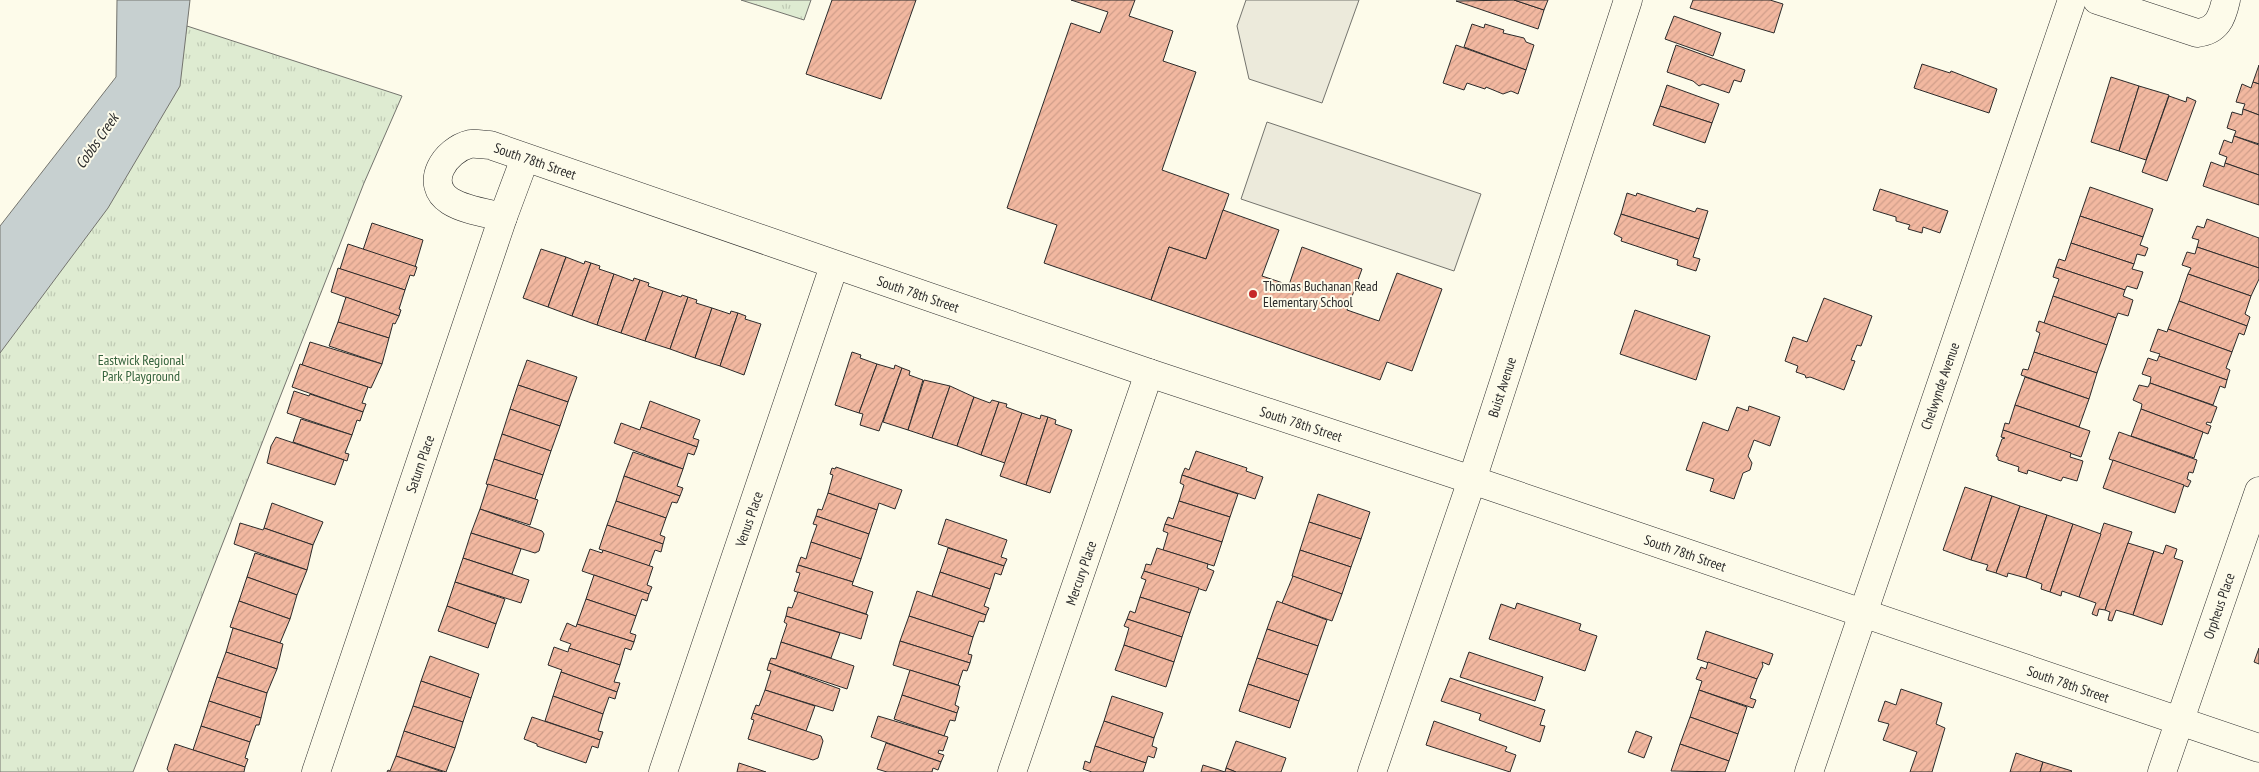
<svg xmlns="http://www.w3.org/2000/svg" width="2259" height="772" font-family="'PT Sans Narrow',sans-serif">
<style>
.park{fill:url(#park-tufts);stroke:#74746e}
.parking{fill:#eceadb;stroke:#74746e}
.water{fill:#c7d0d0;stroke:#74746e}
.building{fill:url(#building-hatch);stroke:#2b2b2b}
.lines{fill:none;stroke-linecap:round;stroke-linejoin:round}
.minor-casing{stroke:#2b2b2b;stroke-width:29}
.minor{stroke:#fdfbea;stroke-width:28}
.poi-dot{fill:#c62828;stroke:#fdfbea;stroke-width:2}
.labels{text-anchor:middle;stroke-width:4;stroke-linejoin:round;paint-order:stroke}
.street-label{font-size:14px;fill:#2b2b2b;stroke:#fdfbea}
.poi-label{font-size:14px;fill:#2b2b2b;stroke:#fdfbea;text-anchor:start}
.park-label{font-size:14px;fill:#34623c;stroke:#fdfbea}
.water-label{font-size:15px;font-style:italic;fill:#2b2b2b;stroke:#fdfbea}
</style>
<defs>
<pattern id="park-tufts" width="24" height="20" patternUnits="userSpaceOnUse" patternTransform="scale(1.25)"><rect width="24" height="20" fill="#deebd1"/><path d="M3 7l-1-3M5 7V3M7 7l1-3M15 17l-1-3M17 17v-4M19 17l1-3" fill="none" stroke="#bfcab4"/></pattern>
<pattern id="building-hatch" width="6" height="6" patternUnits="userSpaceOnUse" patternTransform="scale(1.25)"><rect width="6" height="6" fill="#f2b8a0"/><path d="M-1 1l2-2M0 6l6-6M5 7l2-2" fill="none" stroke="#d09e8a"/></pattern>
</defs>
<rect width="100%" height="100%" fill="#fdfbea"/>
<g class="park">
<path d="M741,0H811L804,20Z"/>
<path d="M187,26L402,96L364,183L133,772H0V325Z"/>
</g>
<g class="parking">
<path d="M1246,0H1359L1322,103L1249,79L1237,26Z"/>
<path d="M1267,122L1481,194L1454,271L1241,199Z"/>
</g>
<path class="water" d="M117,0H190L180,86L108,208L0,353V226L116,77Z"/>
<g class="building">
<path d="M832,0H916L881,99L806,74Z"/>
<path d="M1071,0H1135L1129,16L1173,31L1163,61L1196,72L1162,170L1229,194L1206,259L1169,247L1151,300L1044,263L1057,225L1007,208L1071,23L1100,33L1108,12Z"/>
<path d="M1514,0L1544,10L1538,29L1456,1Z"/>
<path d="M1514,0H1548L1544,10Z"/>
<path d="M1693,0H1770L1783,4L1774,33L1690,8Z"/>
<path d="M1674,16L1721,33L1713,56L1665,39Z"/>
<path d="M1472,24L1484,28L1485,24L1504,30L1503,33L1524,38L1526,42L1534,45L1526,70L1464,47Z"/>
<path d="M1456,45L1526,70L1518,94L1511,91L1503,94L1486,87L1485,89L1467,83L1464,90L1443,83Z"/>
<path d="M1676,45L1745,70L1741,82L1734,80L1729,93L1703,84L1699,86L1693,81L1667,72Z"/>
<path d="M1922,64L1950,73L1951,71L1997,89L1989,113L1914,88Z"/>
<path d="M2259,65V84L2253,82Z"/>
<path d="M2111,77L2139,86L2119,151L2091,142Z"/>
<path d="M2253,82L2259,84V115L2243,109L2245,104L2236,102L2242,84L2251,88Z"/>
<path d="M1667,85L1719,104L1712,123L1660,106Z"/>
<path d="M2139,86L2169,95L2146,160L2119,151Z"/>
<path d="M2169,96L2186,102L2187,97L2196,101L2167,181L2142,172Z"/>
<path d="M1660,106L1712,123L1705,143L1653,125Z"/>
<path d="M2243,109L2259,115V144L2234,136L2236,131L2227,128L2232,112L2242,115Z"/>
<path d="M2234,136L2259,145V175L2225,163L2227,157L2219,154L2224,140L2232,143Z"/>
<path d="M2211,162L2224,167L2225,163L2259,175V205L2203,186Z"/>
<path d="M2090,187L2153,209L2143,237L2080,216Z"/>
<path d="M1880,189L1948,211L1940,233L1923,227L1922,233L1908,229L1910,225L1896,221V217L1873,210Z"/>
<path d="M1627,193L1636,196L1637,193L1695,212L1697,208L1708,211L1699,239L1621,214Z"/>
<path d="M1223,210L1279,230L1262,276L1289,285L1302,247L1362,269L1347,310L1379,321L1397,273L1442,289L1412,371L1387,362L1380,380L1151,300L1169,247L1206,259Z"/>
<path d="M1621,214L1699,239L1693,257L1700,259L1696,271L1677,265L1678,260L1621,241L1622,238L1614,234Z"/>
<path d="M2080,216L2143,237L2140,245L2148,248L2145,256L2137,254L2134,264L2071,243Z"/>
<path d="M2207,219L2259,238V268L2197,247L2199,240L2192,238L2197,226L2204,228Z"/>
<path d="M372,223L423,240L415,267L363,250Z"/>
<path d="M2071,243L2134,264L2132,269L2143,272L2137,289L2127,286L2125,290L2056,267L2059,259L2065,261Z"/>
<path d="M348,244L417,267L414,276L410,275L405,290L340,269Z"/>
<path d="M2197,247L2259,268V279L2251,296L2188,274L2191,268L2182,265L2187,252L2195,254Z"/>
<path d="M541,249L566,257L548,307L523,298Z"/>
<path d="M566,257L584,264L585,261L591,263L572,316L548,307Z"/>
<path d="M591,263L600,266L599,269L614,274L597,325L572,316Z"/>
<path d="M2056,267L2125,290L2123,296L2133,300L2128,316L2118,313L2116,318L2053,296L2059,279L2053,277Z"/>
<path d="M338,268L405,290L399,309L401,310L399,316L331,292Z"/>
<path d="M614,274L633,281L634,278L640,280L621,333L597,325Z"/>
<path d="M2188,274L2251,296L2245,314L2250,317L2247,326L2179,301Z"/>
<path d="M640,280L649,283L648,286L663,291L645,341L621,333Z"/>
<path d="M663,291L681,297L682,295L688,297L670,349L645,341Z"/>
<path d="M2053,296L2116,318L2107,345L2044,323Z"/>
<path d="M346,297L399,316L395,324L393,323L389,338L338,322Z"/>
<path d="M688,297L697,300L696,303L712,308L695,358L670,349Z"/>
<path d="M1824,298L1872,316L1861,346L1857,345L1851,360L1855,361L1844,390L1810,377L1806,378L1805,375L1796,372L1798,366L1785,361L1793,337L1807,342Z"/>
<path d="M2179,301L2247,326L2244,335L2239,333L2232,352L2168,329Z"/>
<path d="M712,308L730,314L731,311L738,313L720,366L695,358Z"/>
<path d="M1635,310L1710,336L1696,380L1620,354Z"/>
<path d="M738,313L746,316L745,319L761,324L744,375L720,366Z"/>
<path d="M2039,321L2107,345L2097,373L2034,352L2040,333L2036,331Z"/>
<path d="M338,322L389,338L382,364L329,346Z"/>
<path d="M2158,329L2167,332L2168,329L2232,352L2226,368L2230,370L2227,380L2159,356L2160,354L2150,351Z"/>
<path d="M310,342L382,364L371,388L302,365Z"/>
<path d="M852,352L861,355L860,358L877,364L859,413L835,405Z"/>
<path d="M2034,352L2097,373L2089,399L2021,375L2023,369L2028,370Z"/>
<path d="M2159,356L2227,380L2225,388L2220,386L2213,405L2150,383L2151,377L2142,374L2148,358L2157,361Z"/>
<path d="M527,360L577,377L568,402L518,385Z"/>
<path d="M300,364L368,387L362,403L366,404L363,412L292,387Z"/>
<path d="M877,364L894,369L895,365L902,368L879,431L860,425L863,414L859,413Z"/>
<path d="M902,368L910,371L909,375L923,380L908,430L883,422Z"/>
<path d="M2025,377L2089,399L2079,427L2015,405Z"/>
<path d="M924,380L950,386L932,438L908,430Z"/>
<path d="M2150,383L2217,407L2211,423L2207,422L2206,424L2211,426L2208,434L2141,409L2142,404L2133,400L2139,385L2148,387Z"/>
<path d="M518,385L568,402L560,426L510,409Z"/>
<path d="M950,386L974,397L957,446L932,438Z"/>
<path d="M294,391L309,396L310,394L363,412L360,421L357,420L352,435L287,413Z"/>
<path d="M974,397L990,403L992,400L999,402L981,455L957,446Z"/>
<path d="M650,401L700,420L693,438L699,440L697,447L641,427Z"/>
<path d="M999,402L1007,404L1006,407L1022,413L1005,463L981,455Z"/>
<path d="M2015,405L2090,431L2081,457L2003,430L2005,423L2009,424Z"/>
<path d="M1749,406L1780,417L1770,446L1754,440L1748,456L1752,463L1750,470L1743,473L1734,499L1710,491L1714,479L1686,470L1703,422L1728,431L1737,407L1748,411Z"/>
<path d="M510,409L560,426L551,451L502,434Z"/>
<path d="M2141,409L2203,432L2194,458L2131,436Z"/>
<path d="M1022,413L1040,419L1041,415L1048,417L1026,485L1000,476Z"/>
<path d="M1048,417L1056,420L1055,424L1072,430L1050,493L1026,485Z"/>
<path d="M301,419L352,435L345,453L349,454L347,461L293,442Z"/>
<path d="M621,423L640,430L641,427L697,447L694,455L688,453L683,469L614,443Z"/>
<path d="M2003,430L2071,453L2070,457L2083,461L2077,481L2063,477L2061,481L2028,470L2027,474L2018,471L2019,467L1998,460V457L1996,456L2002,439L2005,438L2001,437Z"/>
<path d="M2119,432L2197,460L2193,473L2189,472L2187,479L2191,481L2188,487L2109,459Z"/>
<path d="M502,434L551,451L543,475L494,459Z"/>
<path d="M276,437L344,460L335,485L267,463L271,446Z"/>
<path d="M1196,451L1247,468L1246,471L1263,477L1255,499L1182,475L1185,468L1189,470Z"/>
<path d="M633,452L683,469L677,486L683,488L680,496L624,476Z"/>
<path d="M494,459L543,475L535,499L486,484Z"/>
<path d="M2113,460L2184,485L2175,513L2103,488Z"/>
<path d="M836,467L902,490L895,509L879,503L877,510L828,493L833,475L830,474L832,468L835,469Z"/>
<path d="M1182,475L1238,494L1230,517L1179,501L1184,485L1180,483Z"/>
<path d="M624,476L680,496L677,503L672,502L666,518L616,501Z"/>
<path d="M488,484L538,500L530,525L480,509Z"/>
<path d="M1965,487L1992,496L1971,560L1943,550Z"/>
<path d="M828,493L877,510L869,534L816,516L818,509L822,510Z"/>
<path d="M1318,494L1370,512L1361,539L1309,522Z"/>
<path d="M1992,496L2020,506L1996,573L1986,570L1988,565L1971,560Z"/>
<path d="M616,501L666,518L660,535L665,537L663,544L607,525Z"/>
<path d="M1179,501L1230,517L1222,542L1165,524L1168,517L1173,519Z"/>
<path d="M272,503L323,522L313,545L264,528Z"/>
<path d="M2020,506L2047,515L2026,578L2008,573L2007,577L1996,573Z"/>
<path d="M480,509L542,531L544,534L539,551L535,553L471,533Z"/>
<path d="M2047,515L2073,524L2050,592L2041,589L2042,584L2026,578Z"/>
<path d="M816,516L869,534L861,559L811,542L817,525L813,524Z"/>
<path d="M946,519L1007,540L1001,557L1007,559L1004,566L938,544Z"/>
<path d="M1309,522L1361,539L1351,567L1300,550Z"/>
<path d="M240,523L263,530L264,528L313,545L307,570L234,544Z"/>
<path d="M2104,523L2132,532L2105,610L2099,609L2097,616L2092,614L2096,603L2079,597Z"/>
<path d="M1165,524L1222,542L1214,566L1163,550L1168,533L1163,531Z"/>
<path d="M2073,524L2101,534L2079,597L2062,591L2061,596L2050,592Z"/>
<path d="M607,525L663,544L661,552L655,550L649,566L599,549Z"/>
<path d="M471,533L521,549L512,574L463,558Z"/>
<path d="M811,542L861,559L853,582L798,565L801,557L806,559Z"/>
<path d="M2128,543L2154,551L2133,615L2116,610L2112,621L2108,620L2110,612L2105,610Z"/>
<path d="M2166,545L2177,549L2174,558L2183,561L2162,625L2133,615L2154,551L2163,554Z"/>
<path d="M948,548L1004,566L1001,575L995,573L990,589L940,572Z"/>
<path d="M1157,548L1208,564L1207,568L1214,571L1206,591L1144,571L1146,564L1151,565Z"/>
<path d="M590,549L602,553L603,550L653,567L647,585L652,587L649,594L582,571Z"/>
<path d="M1300,550L1351,567L1342,594L1292,576Z"/>
<path d="M255,553L307,570L297,595L247,577Z"/>
<path d="M463,558L529,580L521,603L455,582Z"/>
<path d="M798,565L853,582L852,585L873,592L866,614L794,591L800,573L796,572Z"/>
<path d="M1144,571L1199,588L1190,613L1140,597L1146,580L1141,578Z"/>
<path d="M940,572L990,589L984,606L989,608L986,615L932,596Z"/>
<path d="M594,575L649,594L647,601L642,599L636,616L586,599Z"/>
<path d="M1293,576L1342,594L1332,621L1282,603Z"/>
<path d="M247,577L297,595L290,619L239,601Z"/>
<path d="M455,582L505,599L496,624L447,606Z"/>
<path d="M917,591L986,615L984,622L979,621L973,637L909,616Z"/>
<path d="M798,592L868,615L861,639L786,616L788,607L792,608Z"/>
<path d="M1140,597L1190,613L1182,637L1127,619L1130,611L1135,613Z"/>
<path d="M586,599L636,616L630,633L636,635L634,642L577,624Z"/>
<path d="M239,601L290,619L280,643L230,627Z"/>
<path d="M1277,601L1327,620L1318,646L1267,629Z"/>
<path d="M1517,603L1581,624L1579,630L1597,636L1585,671L1489,639L1501,604L1515,609Z"/>
<path d="M447,606L496,624L488,648L438,631Z"/>
<path d="M786,616L840,633L831,658L781,642L787,624L784,622Z"/>
<path d="M909,616L973,637L968,654L972,655L970,663L900,641Z"/>
<path d="M1127,619L1182,637L1174,662L1124,645L1129,628L1124,626Z"/>
<path d="M567,623L576,627L577,624L634,642L631,650L625,648L620,665L569,648L571,644L560,640Z"/>
<path d="M233,628L283,644L277,669L226,652Z"/>
<path d="M1267,629L1318,646L1308,675L1257,658Z"/>
<path d="M1706,631L1773,654L1769,665L1762,662L1763,666L1757,679L1697,659Z"/>
<path d="M900,641L970,663L967,671L963,670L958,685L893,665Z"/>
<path d="M781,642L854,666L847,689L769,663L771,658L776,659Z"/>
<path d="M1124,645L1174,662L1166,687L1115,670Z"/>
<path d="M554,647L568,652L569,648L620,665L614,682L620,683L617,692L561,672L562,670L548,665Z"/>
<path d="M2259,648V664L2254,662Z"/>
<path d="M226,652L277,669L267,693L217,677Z"/>
<path d="M1469,652L1543,677L1535,701L1460,677Z"/>
<path d="M430,656L479,674L471,698L421,681Z"/>
<path d="M1257,658L1308,675L1299,701L1248,684Z"/>
<path d="M1708,662L1757,679L1750,698L1756,700L1753,708L1699,690L1702,681L1696,679L1701,667L1706,669Z"/>
<path d="M769,663L840,689L833,711L765,690L771,671L767,670Z"/>
<path d="M910,670L960,686L955,705L959,707L957,713L902,695Z"/>
<path d="M561,672L617,692L615,699L609,697L603,714L553,696Z"/>
<path d="M217,677L267,693L261,718L209,701Z"/>
<path d="M1450,678L1545,710L1540,725L1545,726L1540,742L1479,720L1481,714L1441,701Z"/>
<path d="M421,681L471,698L463,722L413,706Z"/>
<path d="M1248,684L1299,701L1290,728L1239,711Z"/>
<path d="M1901,689L1942,703L1936,724L1945,728L1932,772H1910L1917,752L1883,740L1889,724L1878,721L1885,701L1896,705Z"/>
<path d="M765,690L815,706L806,731L753,713L756,705L759,706Z"/>
<path d="M1699,690L1747,707L1738,734L1690,717Z"/>
<path d="M902,695L957,713L955,721L950,720L944,736L894,719Z"/>
<path d="M553,696L603,714L598,731L603,732L600,740L545,721Z"/>
<path d="M1112,696L1163,713L1154,738L1104,721Z"/>
<path d="M209,701L261,718L259,725H256L250,742L201,726Z"/>
<path d="M413,706L463,722L455,748L404,731Z"/>
<path d="M753,713L821,736L823,741L818,758L813,760L748,739L754,720L751,719Z"/>
<path d="M878,716L948,737L943,751L939,750L938,753L944,755L941,762L871,737Z"/>
<path d="M532,717L600,740L598,748L592,746L586,763L537,746V744L524,739Z"/>
<path d="M1690,717L1738,734L1729,761L1680,744Z"/>
<path d="M1104,721L1154,738L1152,746L1157,748L1154,758L1148,756L1146,763L1095,746Z"/>
<path d="M1434,721L1507,747L1505,751L1516,755L1510,772L1426,745Z"/>
<path d="M201,726L250,742L245,758L248,759L245,767L193,750Z"/>
<path d="M404,731L455,748L446,772L396,756Z"/>
<path d="M1636,731L1652,737L1644,758L1628,752Z"/>
<path d="M1236,741L1286,758L1281,772H1236L1226,768Z"/>
<path d="M886,743L941,762L938,770L933,768L932,772H887L877,769Z"/>
<path d="M175,744L245,767L244,772H169L167,769Z"/>
<path d="M1680,744L1729,761L1725,772L1671,771Z"/>
<path d="M1095,746L1146,763L1143,772H1092L1083,769L1085,761L1090,763Z"/>
<path d="M2016,753L2043,762L2040,772H2010Z"/>
<path d="M396,756L443,772H387L388,770L390,771Z"/>
<path d="M2043,762L2072,771L2071,772H2040Z"/>
<path d="M739,763L766,772H737Z"/>
<path d="M1203,765L1225,772L1226,768L1236,772H1201Z"/>
</g>
<g class="lines">
<defs>
<g id="minor">
<path d="M2097,0L2197,33C2217,31 2222,18 2226,0"/>
<path d="M503,217C487,213 464,210 450,201C423,184 445,150 470,144C476,143 484,145 490,145L1149,373L1472,480L2259,748"/>
<path d="M316,772L503,217L525,158"/>
<path d="M663,772L834,266"/>
<path d="M1012,772L1149,373"/>
<path d="M1372,772L1472,480L1628,0"/>
<path d="M1809,772L2072,0"/>
<path d="M2162,772L2259,491"/>
</g>
</defs>
<use href="#minor" class="minor-casing"/>
<use href="#minor" class="minor"/>
</g>
<circle class="poi-dot" cx="1253" cy="294" r="5"/>
<g class="labels">
<g class="street-label">
<text transform="translate(535 161) rotate(19)" y="5">South 78th Street</text>
<text transform="translate(918 294) rotate(19)" y="5">South 78th Street</text>
<text transform="translate(1940 386) rotate(-71)" y="5">Chelwynde Avenue</text>
<text transform="translate(1502 387) rotate(-72)" y="5">Buist Avenue</text>
<text transform="translate(1301 424) rotate(18)" y="5">South 78th Street</text>
<text transform="translate(420 464) rotate(-71)" y="5">Saturn Place</text>
<text transform="translate(749 519) rotate(-71)" y="5">Venus Place</text>
<text transform="translate(1685 553) rotate(19)" y="5">South 78th Street</text>
<text transform="translate(1081 573) rotate(-71)" y="5">Mercury Place</text>
<text transform="translate(2219 606) rotate(-71)" y="5">Orpheus Place</text>
<text transform="translate(2068 684) rotate(19)" y="5">South 78th Street</text>
</g>
<g class="poi-label">
<text x="1263" y="291">Thomas Buchanan Read<tspan x="1263" dy="16">Elementary School</tspan></text>
</g>
<g class="park-label">
<text x="141" y="365">Eastwick Regional<tspan x="141" dy="16">Park Playground</tspan></text>
</g>
<g class="water-label">
<text transform="translate(97 141) rotate(-55)" y="5">Cobbs Creek</text>
</g>
</g>
</svg>
